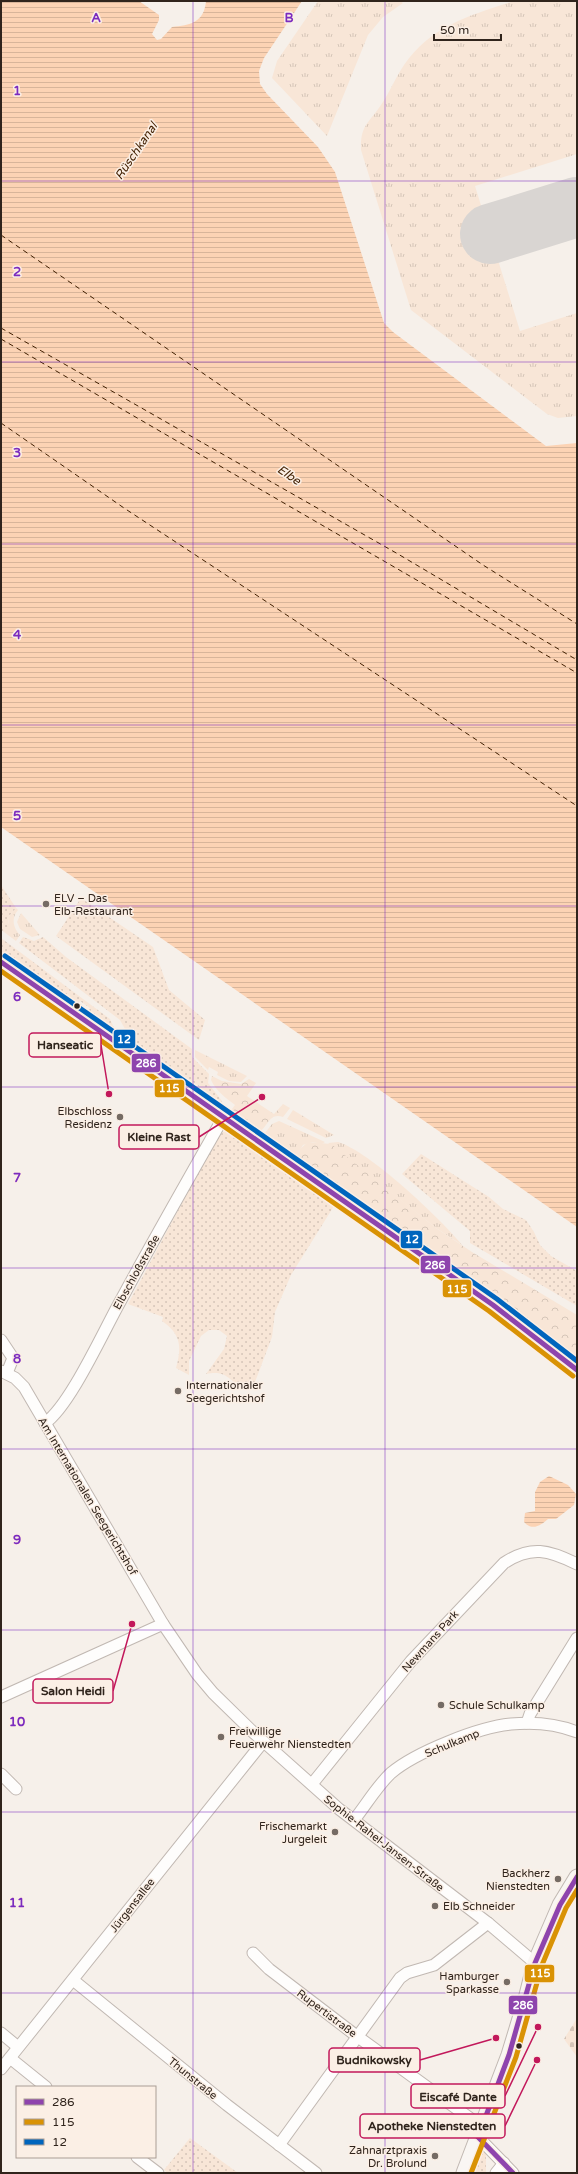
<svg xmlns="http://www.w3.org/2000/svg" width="578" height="2174" font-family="'Varela Round',sans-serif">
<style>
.grass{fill:url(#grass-tufts)}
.forest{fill:url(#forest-crowns)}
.cemetery{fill:url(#cemetery-stones)}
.park{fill:url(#park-dots)}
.water{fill:url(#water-rules)}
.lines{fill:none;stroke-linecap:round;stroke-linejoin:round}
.ferry{stroke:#411f00;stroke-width:1;stroke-dasharray:5 4;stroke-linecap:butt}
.runway{stroke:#d9d5d2;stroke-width:60}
.street-casing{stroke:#c1b8b2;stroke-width:13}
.secondary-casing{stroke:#c1b8b2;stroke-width:17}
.street{stroke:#fefdfc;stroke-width:11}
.secondary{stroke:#f9f6f3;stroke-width:15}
.bus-1-casing{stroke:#fbefe5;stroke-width:8}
.bus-2-casing{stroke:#fbefe5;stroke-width:8}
.bus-3-casing{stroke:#fbefe5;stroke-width:8}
.bus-1{stroke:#8e44ad;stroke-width:5}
.bus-2{stroke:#d99204;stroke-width:5}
.bus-3{stroke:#0065bd;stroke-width:5}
.grid{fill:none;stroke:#7b2cbf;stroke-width:1;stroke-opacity:0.55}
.poi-dot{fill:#756b64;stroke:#fbefe5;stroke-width:1.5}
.bus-dot{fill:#30241c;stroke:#fbefe5;stroke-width:1.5}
.labels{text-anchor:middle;stroke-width:3;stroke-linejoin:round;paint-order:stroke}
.poi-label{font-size:11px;fill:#30241c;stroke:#fbefe5;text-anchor:start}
.street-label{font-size:11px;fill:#30241c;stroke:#fbefe5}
.water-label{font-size:12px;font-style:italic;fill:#411f00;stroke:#fbefe5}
.grid-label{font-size:13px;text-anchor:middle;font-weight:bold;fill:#7b2cbf;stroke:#fbefe5;stroke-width:3;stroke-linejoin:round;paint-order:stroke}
.leader{fill:none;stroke:#c2185b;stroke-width:1.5}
.callout-dot{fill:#c2185b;stroke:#fbefe5;stroke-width:1.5}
.callout{fill:#fbefe5;stroke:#c2185b;stroke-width:1.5}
.callout-label{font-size:12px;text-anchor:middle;font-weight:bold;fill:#30241c}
.line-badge{stroke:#fbefe5;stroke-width:1.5}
.badge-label{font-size:11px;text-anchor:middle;font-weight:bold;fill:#fff}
</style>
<defs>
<pattern id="grass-tufts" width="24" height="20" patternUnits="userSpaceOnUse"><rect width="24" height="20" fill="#f8e6d7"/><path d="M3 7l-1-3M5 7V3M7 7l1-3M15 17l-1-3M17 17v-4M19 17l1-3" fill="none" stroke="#d5c5b8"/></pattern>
<pattern id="forest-crowns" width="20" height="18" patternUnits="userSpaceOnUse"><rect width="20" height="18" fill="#f8e6d7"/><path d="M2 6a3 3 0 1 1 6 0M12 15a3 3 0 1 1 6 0" fill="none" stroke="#d5c5b8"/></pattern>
<pattern id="cemetery-stones" width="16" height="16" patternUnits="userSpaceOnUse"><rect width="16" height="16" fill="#f8e6d7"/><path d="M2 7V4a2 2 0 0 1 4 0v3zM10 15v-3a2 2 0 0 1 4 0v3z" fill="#d5c5b8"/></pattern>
<pattern id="park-dots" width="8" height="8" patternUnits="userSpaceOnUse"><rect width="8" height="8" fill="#f8e6d7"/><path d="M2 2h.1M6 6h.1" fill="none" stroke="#d5c5b8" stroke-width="1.8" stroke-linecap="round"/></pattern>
<pattern id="water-rules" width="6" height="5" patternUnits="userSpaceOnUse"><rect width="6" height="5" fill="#fcd3b4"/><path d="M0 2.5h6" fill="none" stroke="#d8b59a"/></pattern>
</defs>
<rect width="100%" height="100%" fill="#f6f0ea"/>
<g class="grass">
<path d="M318,1H400L403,3L383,17L368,35L327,136L272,78L277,61Z"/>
<path d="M514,1H577V154L475,186L520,331L577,313V416L558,418L547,414L411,310L361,150C360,125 369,123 381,105C390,92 395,78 404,65C431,26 471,15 514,1Z"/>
<path d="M16,908L18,910C11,918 13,928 20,935L16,941L4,932L9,923L8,917Z"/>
<path d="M21,913L40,935L32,937L20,929L17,922Z"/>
<path d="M195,1050L247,1076L241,1082L229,1081L217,1075L218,1072L209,1067L208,1070L195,1057Z"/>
<path d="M293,1110L334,1135L326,1138L287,1119Z"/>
<path d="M279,1121L325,1142L322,1144L312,1142L303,1145L295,1158L259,1132L260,1130L265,1133L272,1124Z"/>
<path d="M338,1142C369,1151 440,1218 462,1245L436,1228L328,1143Z"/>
</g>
<g class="forest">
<path d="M212,1076L222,1081L241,1084L249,1079L256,1083L247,1096L274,1114L283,1104L290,1108L283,1117C269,1112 268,1127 259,1132L229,1113L235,1105C226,1098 216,1091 211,1080Z"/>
<path d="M308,1142L331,1144L436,1228L472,1252L577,1315V1361L531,1321L295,1158L300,1149Z"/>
</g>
<path class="cemetery" d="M577,2018V2057L564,2039Z"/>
<g class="park">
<path d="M1,885L16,908L8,917L9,925L4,932L1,930Z"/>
<path d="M81,898L153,947L169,990L205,1020L199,1040L56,936Z"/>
<path d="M23,937L34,941L43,937L66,957L192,1049V1057L209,1074L208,1083L222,1101L219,1105L124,1037L125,1029L120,1020L19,943Z"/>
<path d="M1,938L110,1019L114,1028L89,1010L90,1008L80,1001L79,1003L58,991L1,951Z"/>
<path d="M223,1132H229L235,1135L334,1206L291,1275L275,1312L272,1337L255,1382L246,1390C229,1382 228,1369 206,1374L224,1349L227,1336L219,1330H209L201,1336L189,1361V1375L176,1368C182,1347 181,1334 162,1321L163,1317L128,1304L218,1136Z"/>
<path d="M421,1154L489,1197L503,1209L526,1220L534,1232L540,1245L551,1256L577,1271V1306L470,1243V1231L402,1174Z"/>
<path d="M190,2138L238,2173H168L164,2170Z"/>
<path d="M484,2152L486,2154V2173H472L479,2154Z"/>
</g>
<g class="water">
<path d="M1,1H139L159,15V20L152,34L157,40L161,39L172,27C190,25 204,23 206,1H302L264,58L259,71L260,84L267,94L318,147L335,172L384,323L393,332L546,446L577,443V1227L1,827Z"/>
<path d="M549,1476L568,1485L576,1494L574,1505L556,1519H548C540,1526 532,1531 524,1522L525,1513L535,1511V1492L540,1482Z"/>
</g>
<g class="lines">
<g class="ferry">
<path d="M1,235L483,565L577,624"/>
<path d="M1,328L398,554L577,660"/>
<path d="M1,339L577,673"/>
<path d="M1,423L124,508L577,806"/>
</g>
<path class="runway" d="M490,234L577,207"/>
<defs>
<g id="street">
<path d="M1,1340L13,1358L7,1373"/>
<path d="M1,1371L15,1378L24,1387L163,1624L197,1674L213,1693L255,1734L339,1809L488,1923L535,1963"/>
<path d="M45,1423C70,1406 104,1330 121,1300C154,1239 189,1178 223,1118"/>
<path d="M1,1697L163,1624"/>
<path d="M527,1723L530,1714L577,1638"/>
<path d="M1,1774L16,1789"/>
<path d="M312,1784L411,1661L504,1563C531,1545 549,1550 577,1564"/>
<path d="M354,1820C366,1805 377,1786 391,1773C416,1752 479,1727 511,1724C533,1722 557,1724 577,1732"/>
<path d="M253,1953L269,1969L354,2034L482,2127"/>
<path d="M73,1980L227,2105L316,2173"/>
<path d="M1,2033L18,2047"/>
<path d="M10,2058L46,2087"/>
<path d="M1,2069L263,1742"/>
<path d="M478,2137L513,2173"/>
<path d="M279,2145L400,1978L407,1973L434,1965L488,1923"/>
<path d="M137,2157L158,2173"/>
<path d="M496,2173L504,2163"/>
</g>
<g id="secondary">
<path d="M1,962L493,1305L577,1370"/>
<path d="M464,2173L509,2055L526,1999L535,1963L560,1905L577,1877"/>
</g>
</defs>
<use href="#street" class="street-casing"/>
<use href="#secondary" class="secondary-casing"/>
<use href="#street" class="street"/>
<use href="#secondary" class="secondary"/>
<defs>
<g id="bus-1">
<path d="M1,962L493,1305L577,1370"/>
<path d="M478,2137L509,2055L535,1963L560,1905L577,1877"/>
<path d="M478,2137L513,2173"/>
</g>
<g id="bus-2">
<path d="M1,971L489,1311L573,1376"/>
<path d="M471,2173L516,2057L542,1965L566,1908L577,1890"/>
</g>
<path id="bus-3" d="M5,956L497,1299L577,1361"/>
</defs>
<use href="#bus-1" class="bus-1-casing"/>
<use href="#bus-2" class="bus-2-casing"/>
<use href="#bus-3" class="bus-3-casing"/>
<use href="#bus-1" class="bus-1"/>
<use href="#bus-2" class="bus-2"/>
<use href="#bus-3" class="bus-3"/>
</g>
<path class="grid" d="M193,1V2173M385,1V2173M1,181H577M1,362H577M1,544H577M1,725H577M1,906H577M1,1087H577M1,1268H577M1,1449H577M1,1630H577M1,1812H577M1,1993H577"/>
<g class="poi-dot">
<circle cx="46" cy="904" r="4"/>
<circle cx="120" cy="1117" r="4"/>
<circle cx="178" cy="1391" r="4"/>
<circle cx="441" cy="1705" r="4"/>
<circle cx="221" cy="1737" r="4"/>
<circle cx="335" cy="1832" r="4"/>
<circle cx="558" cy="1879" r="4"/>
<circle cx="435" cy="1906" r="4"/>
<circle cx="507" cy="1982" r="4"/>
<circle cx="435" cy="2156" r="4"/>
</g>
<g class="bus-dot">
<circle cx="77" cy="1006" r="3.5"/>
<circle cx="519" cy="2046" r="3.5"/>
</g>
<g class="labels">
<g class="poi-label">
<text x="54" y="902">ELV – Das<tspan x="54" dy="13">Elb-Restaurant</tspan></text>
<text x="112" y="1115" text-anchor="end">Elbschloss<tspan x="112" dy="13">Residenz</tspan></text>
<text x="186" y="1389">Internationaler<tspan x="186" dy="13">Seegerichtshof</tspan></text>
<text x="449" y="1709">Schule Schulkamp</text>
<text x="229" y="1735">Freiwillige<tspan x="229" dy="13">Feuerwehr Nienstedten</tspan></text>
<text x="327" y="1830" text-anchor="end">Frischemarkt<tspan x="327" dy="13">Jurgeleit</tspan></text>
<text x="550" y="1877" text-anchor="end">Backherz<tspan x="550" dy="13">Nienstedten</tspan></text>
<text x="443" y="1910">Elb Schneider</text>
<text x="499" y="1980" text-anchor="end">Hamburger<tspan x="499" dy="13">Sparkasse</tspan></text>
<text x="427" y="2154" text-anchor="end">Zahnarztpraxis<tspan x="427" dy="13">Dr. Brolund</tspan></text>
</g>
<g class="street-label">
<text transform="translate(136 1272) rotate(-61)" y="4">Elbschloßstraße</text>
<text transform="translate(88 1496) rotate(59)" y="4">Am Internationalen Seegerichtshof</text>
<text transform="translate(430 1641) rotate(-48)" y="4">Newmans Park</text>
<text transform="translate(452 1743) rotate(-22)" y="4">Schulkamp</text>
<text transform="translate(384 1843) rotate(38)" y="4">Sophie-Rahel-Jansen-Straße</text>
<text transform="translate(132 1905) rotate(-52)" y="4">Jürgensallee</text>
<text transform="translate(327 2013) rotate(37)" y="4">Rupertistraße</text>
<text transform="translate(193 2078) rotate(39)" y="4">Thunstraße</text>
</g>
<g class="water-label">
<text transform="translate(136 151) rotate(-56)" y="4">Rüschkanal</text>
<text transform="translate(289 475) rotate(34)" y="4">Elbe</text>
</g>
</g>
<g class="grid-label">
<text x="96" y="22">A</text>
<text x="289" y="22">B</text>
<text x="17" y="95">1</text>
<text x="17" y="276">2</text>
<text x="17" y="457">3</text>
<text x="17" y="639">4</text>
<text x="17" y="820">5</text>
<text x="17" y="1001">6</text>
<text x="17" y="1182">7</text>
<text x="17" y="1363">8</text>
<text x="17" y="1544">9</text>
<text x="17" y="1726">10</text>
<text x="17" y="1907">11</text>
</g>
<path class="leader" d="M109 1094L101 1045M262 1097L199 1137M132 1624L113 1691M496 2038L420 2060M538 2027L505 2096M537 2060L505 2126"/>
<g class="callout-dot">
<circle cx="109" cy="1094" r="4"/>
<circle cx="262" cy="1097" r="4"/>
<circle cx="132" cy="1624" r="4"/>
<circle cx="496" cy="2038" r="4"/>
<circle cx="538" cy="2027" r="4"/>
<circle cx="537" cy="2060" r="4"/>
</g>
<g class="callout">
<rect x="29" y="1033" width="72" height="24" rx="4"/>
<rect x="119" y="1125" width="80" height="24" rx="4"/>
<rect x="33" y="1679" width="80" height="24" rx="4"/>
<rect x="329" y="2048" width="91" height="24" rx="4"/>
<rect x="411" y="2084" width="94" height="24" rx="4"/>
<rect x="360" y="2114" width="145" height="24" rx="4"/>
</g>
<g class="callout-label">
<text x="65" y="1049">Hanseatic</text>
<text x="159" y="1141">Kleine Rast</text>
<text x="73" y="1695">Salon Heidi</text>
<text x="374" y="2064">Budnikowsky</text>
<text x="458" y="2101">Eiscafé Dante</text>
<text x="432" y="2130">Apotheke Nienstedten</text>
</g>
<g class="line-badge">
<rect x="113" y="1029" width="23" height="20" rx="4" fill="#0065bd"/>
<rect x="131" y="1053" width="30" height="20" rx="4" fill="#8e44ad"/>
<rect x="154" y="1079" width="31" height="19" rx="4" fill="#d99204"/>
<rect x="400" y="1230" width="23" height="19" rx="4" fill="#0065bd"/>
<rect x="420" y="1255" width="31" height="19" rx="4" fill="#8e44ad"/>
<rect x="442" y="1279" width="30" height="19" rx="4" fill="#d99204"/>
<rect x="524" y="1964" width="31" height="19" rx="4" fill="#d99204"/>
<rect x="508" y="1995" width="30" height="20" rx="4" fill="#8e44ad"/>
</g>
<g class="badge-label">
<text x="124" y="1043">12</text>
<text x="146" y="1067">286</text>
<text x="169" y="1092">115</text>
<text x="412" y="1243">12</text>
<text x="435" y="1269">286</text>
<text x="457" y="1293">115</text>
<text x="540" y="1977">115</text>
<text x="523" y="2009">286</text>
</g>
<rect width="578" height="2174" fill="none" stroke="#30241c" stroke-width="4"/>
<rect x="16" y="2086" width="140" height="72" fill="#fbefe5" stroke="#aa9e95"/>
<rect x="24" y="2099" width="20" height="6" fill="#8e44ad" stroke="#aa9e95"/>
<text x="52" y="2106" font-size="12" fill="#30241c">286</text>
<rect x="24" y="2119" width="20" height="6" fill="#d99204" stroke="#aa9e95"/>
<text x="52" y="2126" font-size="12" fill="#30241c">115</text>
<rect x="24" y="2139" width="20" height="6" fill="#0065bd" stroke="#aa9e95"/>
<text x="52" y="2146" font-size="12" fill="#30241c">12</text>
<path d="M434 34v6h67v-6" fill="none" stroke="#30241c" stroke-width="2"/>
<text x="440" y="34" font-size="12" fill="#30241c" stroke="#fbefe5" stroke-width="3" paint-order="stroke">50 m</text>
</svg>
